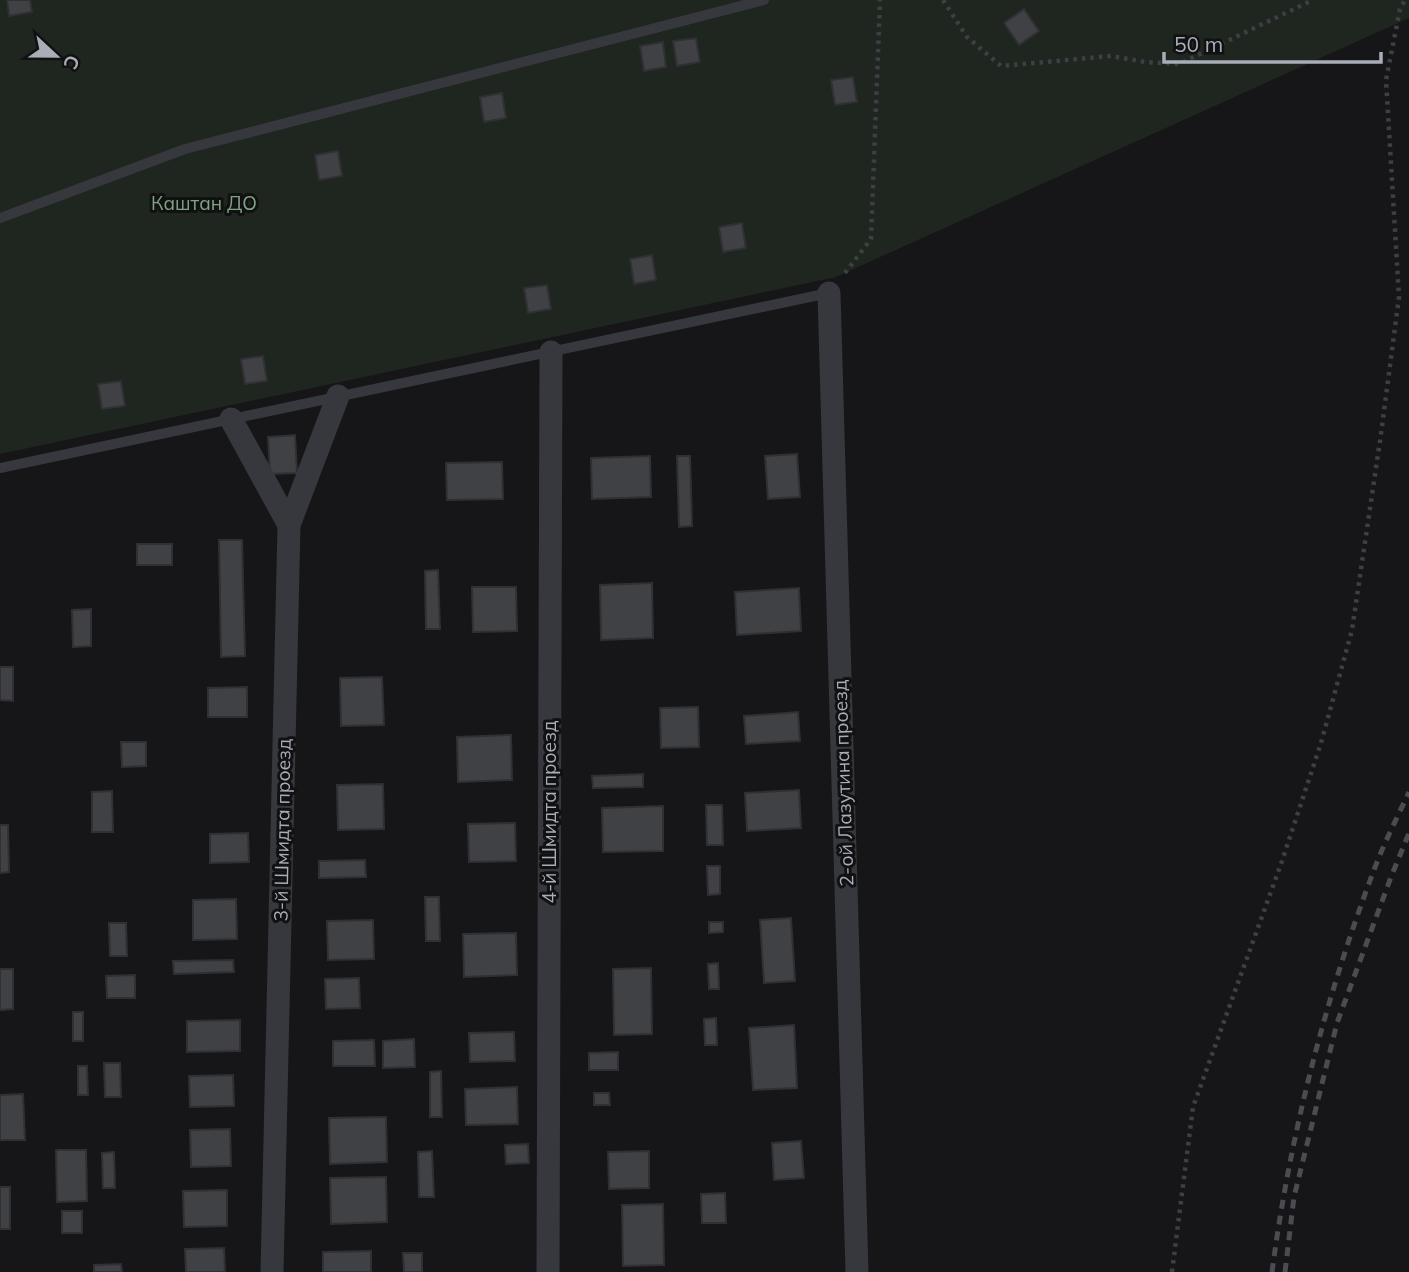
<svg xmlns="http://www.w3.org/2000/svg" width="1409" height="1272" font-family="Mulish,sans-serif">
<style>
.green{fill:#1e261f}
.building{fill:#404145;stroke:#303034;stroke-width:2}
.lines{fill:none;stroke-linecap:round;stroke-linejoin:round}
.path{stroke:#3d3f44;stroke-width:4.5;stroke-dasharray:3.5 5;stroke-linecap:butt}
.lane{stroke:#37383d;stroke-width:10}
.street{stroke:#37383d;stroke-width:23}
.rail{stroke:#4a4c52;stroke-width:5;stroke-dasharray:9 7;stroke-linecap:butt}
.labels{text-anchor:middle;stroke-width:6;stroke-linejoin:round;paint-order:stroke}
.park-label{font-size:19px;fill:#7fa381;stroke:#111113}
.street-label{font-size:19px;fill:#a8adb8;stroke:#111113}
</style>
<rect width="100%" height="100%" fill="#161618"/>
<path class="green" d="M0,0H1409V18L836,277L0,454Z"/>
<g class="building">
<path d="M7,0H30L32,12L9,16Z"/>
<path d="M1024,9L1039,31L1019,45L1004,23Z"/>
<path d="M696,38L700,62L677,66L673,41Z"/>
<path d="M663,42L666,67L644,71L640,46Z"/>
<path d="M853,77L857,102L835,105L831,80Z"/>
<path d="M502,93L506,118L484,122L480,97Z"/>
<path d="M338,151L342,176L319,180L315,155Z"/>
<path d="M742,223L746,248L723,252L719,227Z"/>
<path d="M652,255L656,280L634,284L630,259Z"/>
<path d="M547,285L551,309L528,313L524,288Z"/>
<path d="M263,356L267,381L245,384L241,359Z"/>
<path d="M121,381L125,406L102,409L98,384Z"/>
<path d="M295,435L297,473L270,474L268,437Z"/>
<path d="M797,454L800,497L768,499L765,456Z"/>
<path d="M650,456L651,497L592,499L591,458Z"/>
<path d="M677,456H690L692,526L679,527Z"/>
<path d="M502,462L503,499L447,500L446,463Z"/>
<path d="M219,540H242L245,656L221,657Z"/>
<rect x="137" y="544" width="35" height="21"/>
<path d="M438,570L440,629H426L425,571Z"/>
<path d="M652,583L653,638L601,640L600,585Z"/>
<path d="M472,587H516L517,631L473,632Z"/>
<path d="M799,588L801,631L737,635L735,592Z"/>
<path d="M91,609V646L73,647L72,610Z"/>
<path d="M0,667H13V701L0,700Z"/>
<path d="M382,677L384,725L341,726L340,678Z"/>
<path d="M247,687V717H208V688Z"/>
<path d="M698,707L699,747L661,748L660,708Z"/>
<path d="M798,712L800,741L746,744L744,716Z"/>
<path d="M511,735L512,780L458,782L457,737Z"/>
<path d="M121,742H146V766L122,767Z"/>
<path d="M643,774V787L593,788L592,776Z"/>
<path d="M383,784L384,829L338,830L337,785Z"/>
<path d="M799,790L801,828L747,831L745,793Z"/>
<path d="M112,791L113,832H92V792Z"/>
<path d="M706,805H722L723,845H707Z"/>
<path d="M663,806V851L603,852L602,808Z"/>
<path d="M515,823L516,861L469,862L468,824Z"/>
<path d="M0,825H8L9,872L0,873Z"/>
<path d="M248,833L249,862L210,863V834Z"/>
<path d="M365,860L366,877L319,878V861Z"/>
<path d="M707,866H720V894L708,895Z"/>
<path d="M425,897H439L440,941H426Z"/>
<path d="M236,899L237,939L193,940V900Z"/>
<path d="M791,918L795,981L764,983L760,920Z"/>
<path d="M373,920L374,959L328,960L327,921Z"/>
<path d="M709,922H723V932L709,933Z"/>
<path d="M109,923H126L127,956H110Z"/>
<path d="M516,933L517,975L464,977L463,934Z"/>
<path d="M233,960L234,972L174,974L173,961Z"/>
<path d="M718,963L719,989H709L708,964Z"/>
<path d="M651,968L652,1034L614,1035L613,969Z"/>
<path d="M0,969H13V1009L0,1010Z"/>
<path d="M135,975V998H107L106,976Z"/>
<path d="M359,978L360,1008L326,1009L325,979Z"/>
<rect x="73" y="1012" width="10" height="29"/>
<path d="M716,1018L717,1045H705L704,1019Z"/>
<path d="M240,1020V1051L187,1052V1021Z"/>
<path d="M794,1025L797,1088L753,1090L749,1028Z"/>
<path d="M514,1032L515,1061L470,1062L469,1033Z"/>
<path d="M414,1039L415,1067L383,1068V1041Z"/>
<path d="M374,1040L375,1066H333V1041Z"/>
<path d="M618,1052V1070H589V1053Z"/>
<path d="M104,1063H120L121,1097H105Z"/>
<path d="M78,1066H87L88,1095H78Z"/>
<path d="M441,1071L442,1117H430V1072Z"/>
<path d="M233,1075L234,1106L190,1107L189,1076Z"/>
<path d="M517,1087L518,1124L466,1125L465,1089Z"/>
<path d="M594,1093H609L610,1105H594Z"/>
<path d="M23,1094L25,1140H0V1095Z"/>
<path d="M386,1117L387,1162L330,1164L329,1118Z"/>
<path d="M230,1129L231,1166L191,1167L190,1130Z"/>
<path d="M801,1141L804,1178L774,1180L772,1143Z"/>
<path d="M528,1144L529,1163L506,1164L505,1145Z"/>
<path d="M56,1150H86L87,1201L57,1202Z"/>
<path d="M432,1151L434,1197H419L418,1152Z"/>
<path d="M649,1151V1188L609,1189L608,1152Z"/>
<path d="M114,1152L115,1188H103L102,1153Z"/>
<path d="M386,1177L387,1222L331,1224L330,1178Z"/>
<rect x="0" y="1187" width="10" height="42"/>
<path d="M227,1190V1226L184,1227L183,1191Z"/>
<path d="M725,1193L726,1223H702L701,1194Z"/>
<path d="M663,1204L664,1265L623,1266L622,1205Z"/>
<rect x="62" y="1211" width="20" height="22"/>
<path d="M224,1248L225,1272H186L185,1249Z"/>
<path d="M371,1251V1272H323V1252Z"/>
<path d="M403,1253H422V1272H404Z"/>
<path d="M121,1264L122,1272H94V1265Z"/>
</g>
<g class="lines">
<g class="path">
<path d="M943,0L967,37L1001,66L1111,56L1145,62L1179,64L1313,0"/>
<path d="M845,273L871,239L880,0"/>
<path d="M1172,1272L1193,1107L1281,864L1321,743L1352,630L1381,434L1399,297L1386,80L1400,9L1405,0"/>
</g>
<g class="lane">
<path d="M0,218L185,149L764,0"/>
<path d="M0,468L829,293"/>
</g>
<g class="street">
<path d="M829,293L857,1272"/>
<path d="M231,419L289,525"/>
<path d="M272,1272L289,525L338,396"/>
<path d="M548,1272L551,352"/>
</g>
<g class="rail">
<path d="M1272,1272C1290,1135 1325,999 1374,870C1384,843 1397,818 1409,792"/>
<path d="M1285,1272L1294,1197L1337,1023L1391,877L1409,833"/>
</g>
</g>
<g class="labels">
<g class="park-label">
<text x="204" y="210">Каштан ДО</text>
</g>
<g class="street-label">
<text transform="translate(843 783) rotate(-92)" y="7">2-ой Лазутина проезд</text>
<text transform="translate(549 812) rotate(-90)" y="7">4-й Шмидта проезд</text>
<text transform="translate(282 830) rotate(-89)" y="7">3-й Шмидта проезд</text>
</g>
</g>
<g transform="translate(56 56) rotate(112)" stroke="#111113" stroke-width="5" paint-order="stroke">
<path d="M0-5L12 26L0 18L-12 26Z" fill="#a8adb8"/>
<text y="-10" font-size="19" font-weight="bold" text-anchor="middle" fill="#a8adb8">С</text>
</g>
<path d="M1164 52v10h217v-10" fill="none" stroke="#a8adb8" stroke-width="3.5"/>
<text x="1174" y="52" font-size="21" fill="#a8adb8" stroke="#111113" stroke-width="5" paint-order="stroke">50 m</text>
</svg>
